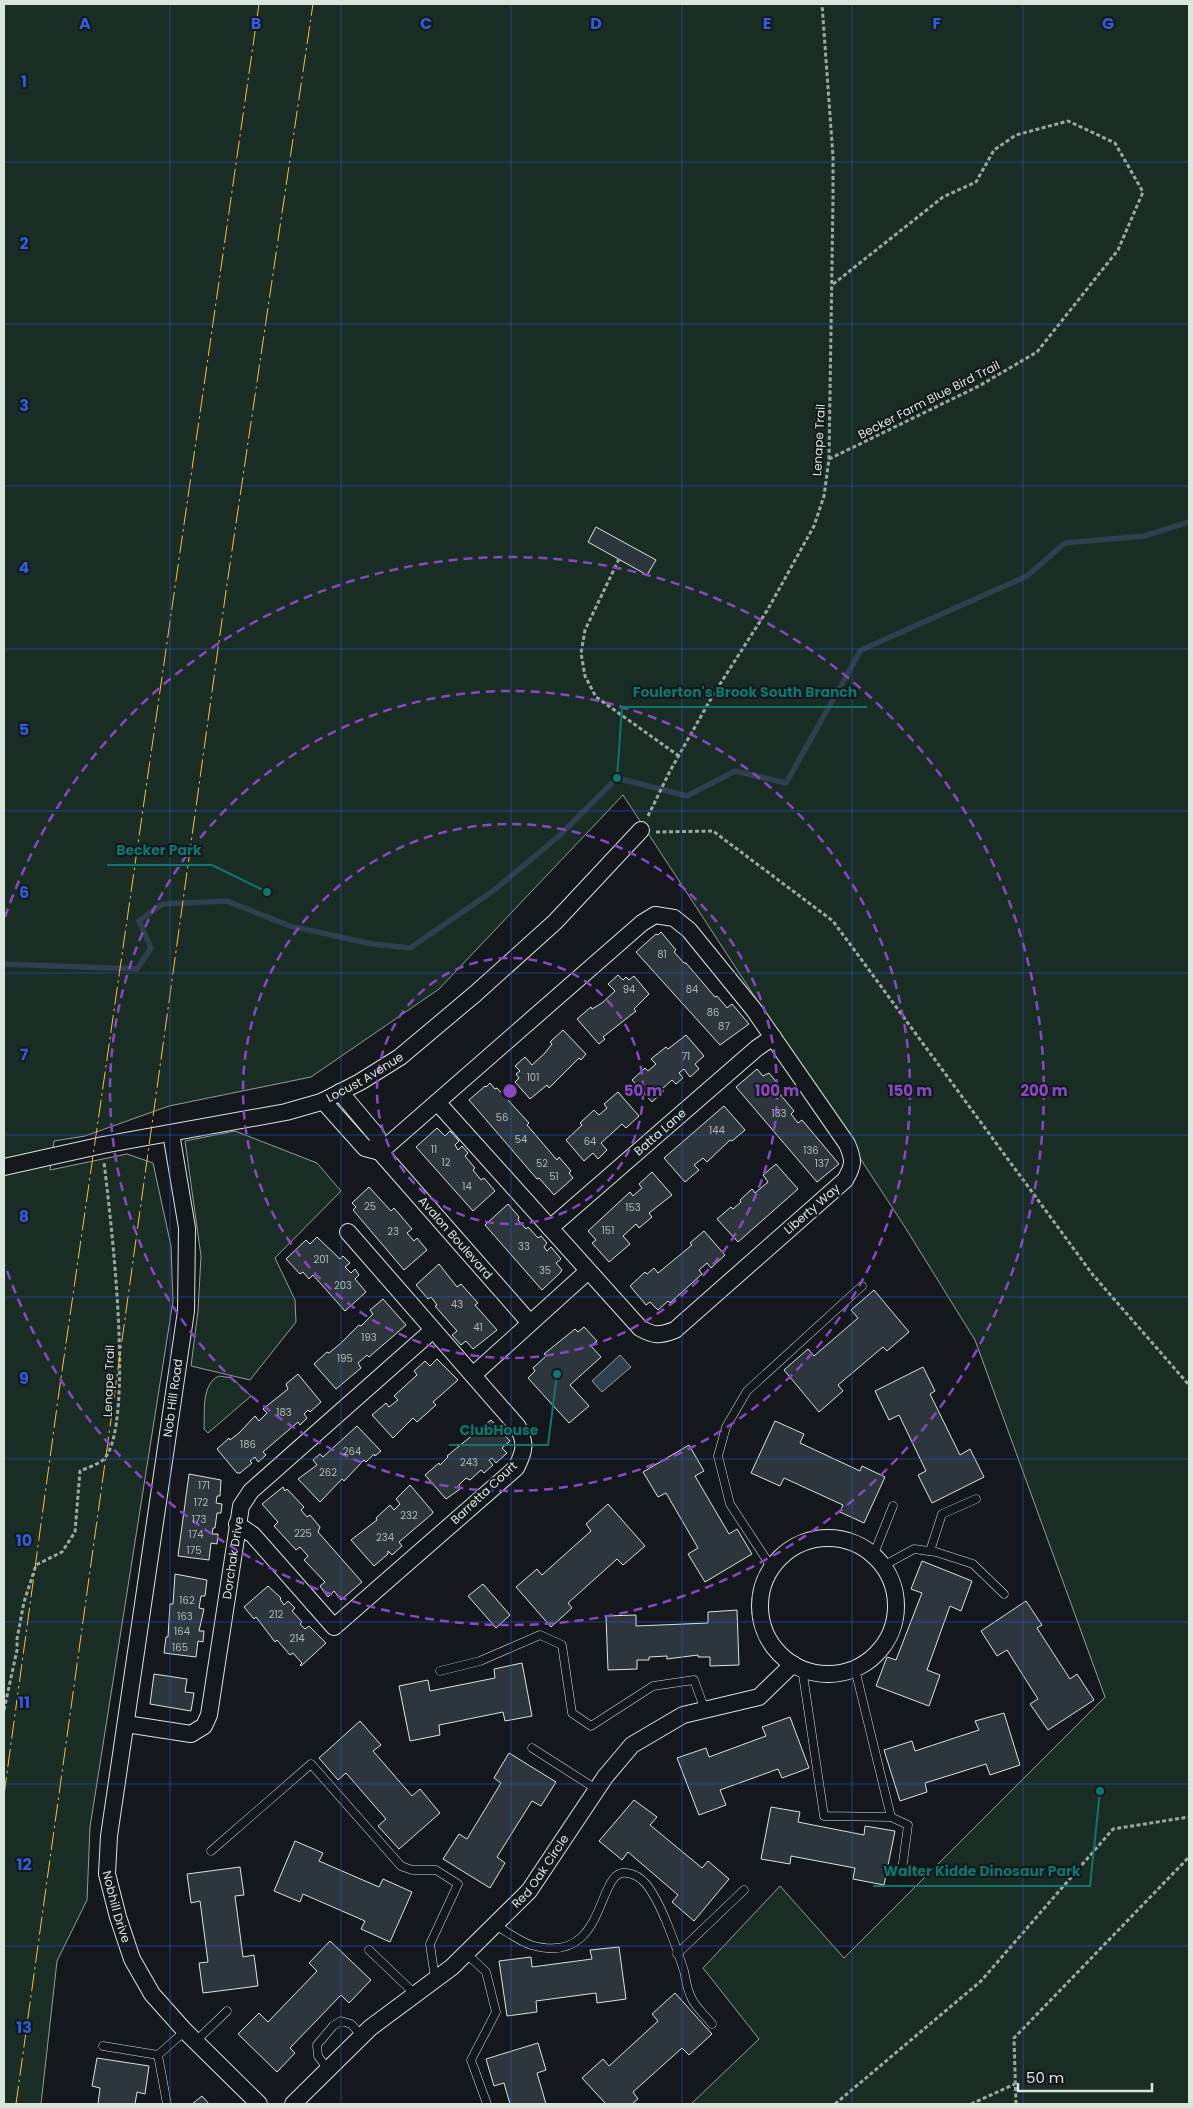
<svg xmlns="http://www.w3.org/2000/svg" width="1193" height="2108" font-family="Poppins,sans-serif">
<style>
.green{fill:#1a2d24;stroke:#939e99}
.water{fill:#2f3f4d;stroke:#939e99}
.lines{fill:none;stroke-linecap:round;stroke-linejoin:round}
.stream{stroke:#2f3f4d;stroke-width:5.5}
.building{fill:#2c363c;stroke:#d8e6dc}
.service-casing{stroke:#d8e6dc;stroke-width:9}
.minor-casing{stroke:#d8e6dc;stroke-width:18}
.path{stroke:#9da8a2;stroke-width:3;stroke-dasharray:4 2.5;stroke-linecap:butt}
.service{stroke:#14181c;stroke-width:8}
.minor{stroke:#14181c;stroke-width:16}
.power{stroke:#ffb74d;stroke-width:1;stroke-dasharray:18 4 2.5 4;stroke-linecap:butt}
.grid{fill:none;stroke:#305dd8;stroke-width:1;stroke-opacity:0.55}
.ring{fill:none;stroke:#8948c3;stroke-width:2.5;stroke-dasharray:9 6}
.labels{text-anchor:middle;stroke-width:4;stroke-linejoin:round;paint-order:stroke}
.number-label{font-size:10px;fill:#adbab4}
.street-label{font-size:12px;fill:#d8e6dc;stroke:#14181c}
.grid-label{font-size:16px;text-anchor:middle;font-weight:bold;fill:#305dd8;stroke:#14181c;stroke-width:4;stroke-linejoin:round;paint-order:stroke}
.centre{fill:#8948c3;stroke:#14181c;stroke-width:2.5}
.ring-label{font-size:15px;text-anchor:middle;font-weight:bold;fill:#8948c3;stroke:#14181c;stroke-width:4;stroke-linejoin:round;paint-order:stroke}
.leader{fill:none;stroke:#0f766e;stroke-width:2}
.callout-dot{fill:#0f766e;stroke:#14181c;stroke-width:2}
.callout-label{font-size:14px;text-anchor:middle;font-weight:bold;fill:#0f766e;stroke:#14181c;stroke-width:4;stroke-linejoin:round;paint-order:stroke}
</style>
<rect width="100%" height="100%" fill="#14181c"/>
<g class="green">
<path d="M4,4H1189V2104H691L759,2039L703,1968L780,1886L844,1958L1105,1697L975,1340L903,1224L623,795L439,989L311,1077L169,1106L85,1136L54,1141L50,1170L127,1154L153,1163L171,1246L173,1301L90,1827L87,1900L57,1961L41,2104H4Z"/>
<path d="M235,1131L317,1163L341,1191L275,1258L295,1300L296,1322L250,1380L191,1366L198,1311L201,1256L185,1141Z"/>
<path d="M219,1376L232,1378L251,1396L208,1433L204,1429C205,1412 201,1384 219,1376Z"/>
</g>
<path class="water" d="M620,1355L631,1367L602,1392L592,1381Z"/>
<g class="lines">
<path class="stream" d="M4,964L137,969L151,948L139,921L162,904L227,901L290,926L372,944L410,948L493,891L559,836L617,778L687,796L735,771L786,783L861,650L1027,576L1065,543L1144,536L1189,522"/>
</g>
<g class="building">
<path d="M596,527L656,560L647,575L588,542Z"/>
<path d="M661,932L676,950L674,952L684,963H686L715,997L717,996L727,1008L732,1004L749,1024L720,1045L636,952L656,934L658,935Z"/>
<path d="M618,975L623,980L626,977L629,980L634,976L649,994L634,1009L636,1011L603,1037L605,1039L599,1044L577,1019L591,1007L592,1009L602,1003L615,991L608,984Z"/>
<path d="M563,1030L586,1054L581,1060L579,1058L549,1088L547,1085L530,1099L515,1082L519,1078L516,1074L520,1071L515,1066L525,1057L532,1065L545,1053L552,1044L550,1042Z"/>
<path d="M686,1035L704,1056L695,1064L699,1069L690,1077L684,1069L679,1073L683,1078L676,1084L672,1080L662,1089L664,1091L652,1102L632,1080L645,1068L648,1071L656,1064L651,1059L666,1047L668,1049Z"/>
<path d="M757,1069L763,1076L769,1073L778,1084L774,1087L794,1111L791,1114L798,1123L802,1120L839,1164L817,1182L736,1087Z"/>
<path d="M490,1083L495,1089L497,1088L529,1123L527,1125L557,1160L559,1157L571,1171L569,1173L573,1178L554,1195L539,1178L537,1179L469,1100L485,1086L486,1087Z"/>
<path d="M618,1092L639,1116L626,1128L622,1124L601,1143L607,1150L598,1159L593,1153L584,1161L566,1140L582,1125L580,1123L594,1110L599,1115L607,1108L604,1104Z"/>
<path d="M724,1106L745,1130L732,1141L730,1140L707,1162L703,1158L694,1165L699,1170L685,1182L664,1158Z"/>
<path d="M437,1128L445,1136L450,1131L459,1141L455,1145L458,1150L462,1146L468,1153L465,1156L475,1168L473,1170L481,1180L484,1178L495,1191L473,1211L416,1147Z"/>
<path d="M776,1164L798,1189L738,1242L717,1219L731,1207L733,1209L741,1202L740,1200L752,1189L755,1193L768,1182L763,1175Z"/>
<path d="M652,1172L672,1195L649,1213L652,1217L639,1228L636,1224L623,1236L630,1244L609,1262L592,1243L596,1240L588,1231L630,1192L633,1196L642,1188L639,1184Z"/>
<path d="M369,1187L391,1211L394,1208L412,1229L407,1233L414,1241L417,1238L427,1250L404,1270L353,1210L356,1207L352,1203Z"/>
<path d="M508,1204L519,1217L518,1220L526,1229L528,1227L538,1238L541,1236L547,1243L544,1247L547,1251L551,1247L561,1259L556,1263L562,1270L560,1273L542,1290L485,1225Z"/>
<path d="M704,1231L725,1255L711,1268L707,1263L699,1270L702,1274L670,1303L668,1301L658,1310L650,1302L646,1305L630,1286L645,1272L647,1274L654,1268L658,1273L692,1245L690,1243Z"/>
<path d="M317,1237L340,1259L343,1256L350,1263L345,1267L351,1273L355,1269L359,1275L355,1279L366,1292L345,1311L313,1275L309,1279L303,1272L300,1274L286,1259L306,1240L310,1244Z"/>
<path d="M439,1264L457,1287L461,1284L478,1303L475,1305L497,1330L473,1349L466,1341L461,1345L452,1335L457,1331L435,1306L437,1305L431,1297L428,1299L416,1285Z"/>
<path d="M874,1290L909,1332L887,1351L883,1347L838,1385L843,1391L819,1412L784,1370L808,1349L814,1356L858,1318L851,1310Z"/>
<path d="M383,1299L406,1325L369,1357L367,1355L358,1363L361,1368L336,1389L314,1364L327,1352L329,1353L341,1343L359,1325L361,1326L373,1314L370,1310Z"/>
<path d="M584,1327L597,1341L591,1346L601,1357L570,1385L589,1406L569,1423L528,1378L535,1371L533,1368L546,1356L544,1354L575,1329L578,1332Z"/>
<path d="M437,1359L458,1380L433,1402L436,1405L417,1422L413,1418L393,1438L372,1415L386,1403L389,1407L398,1400L394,1396L417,1375L414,1371L425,1361L430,1366Z"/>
<path d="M923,1367L935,1391L930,1394L960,1455L970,1449L984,1477L932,1503L918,1475L926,1471L899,1415L889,1420L875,1391Z"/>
<path d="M298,1374L321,1402L310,1412L308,1410L304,1414L307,1418L300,1425L298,1422L263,1452L266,1455L258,1462L255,1457L250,1461L252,1463L240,1473H237L217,1449L229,1438L230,1440L239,1433L255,1416L259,1421L267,1413L263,1409L288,1389L286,1384Z"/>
<path d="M491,1420L510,1441L502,1448L507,1453L496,1463L492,1458L489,1460L493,1465L484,1473L481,1470L470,1480L466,1478L459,1485L460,1489L446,1499L425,1475L439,1463L440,1465L448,1457L447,1456Z"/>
<path d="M775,1421L804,1434L800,1443L860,1471L862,1466L885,1477L864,1523L840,1512L843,1505L784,1478L780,1486L751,1473Z"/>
<path d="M357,1426L381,1451L375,1456L374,1454L366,1462L364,1460L344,1481L342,1479L320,1502L298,1479L317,1465L313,1460L320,1454L323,1457Z"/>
<path d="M689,1445L704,1471L695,1476L729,1534L737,1529L752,1554L705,1582L688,1554L698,1548L666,1493L658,1497L643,1472Z"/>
<path d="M189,1474L221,1480L220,1496H217L216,1503L222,1504L221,1513H217L215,1528H213L212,1534H218L217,1544L211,1543L209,1560L178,1556Z"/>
<path d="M410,1485L433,1512L432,1514L399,1542L402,1546L392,1555L388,1551V1554L374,1566L351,1540L377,1520L376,1518L390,1505L394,1510L400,1504L396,1499Z"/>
<path d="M283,1487L285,1491L287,1489L304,1507L301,1510L307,1517L310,1515L320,1527L318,1532L362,1582L341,1600L334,1591L328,1597L320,1586L325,1582L304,1560L308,1556L300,1547L296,1550L274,1526L278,1522L262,1504Z"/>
<path d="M608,1504L645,1546L623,1565L617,1559L568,1603L572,1608L551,1627L516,1587L537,1569L542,1575L591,1531L586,1524Z"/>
<path d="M922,1561L972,1581L961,1611L950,1606L927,1670L940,1675L929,1706L876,1686L887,1657L896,1660L922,1593L911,1589Z"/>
<path d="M175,1574L207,1580L205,1596H201L199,1608L204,1609L199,1631H204L203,1642L198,1641L196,1657L164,1653L166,1637H168L170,1604H173Z"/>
<path d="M483,1584L510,1615L496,1628L468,1596Z"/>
<path d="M268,1586L281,1598L280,1599L284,1605L288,1601L295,1608L292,1611L302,1622L300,1624L305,1629L309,1626L326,1643L301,1666L300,1665L302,1663L293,1653L290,1655L277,1640L275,1642L256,1617L254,1619L244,1607Z"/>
<path d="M1026,1601L1042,1625L1037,1628L1070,1679L1077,1674L1094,1700L1048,1730L1030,1704L1038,1699L1007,1650L997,1656L981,1631Z"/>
<path d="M737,1610L739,1665L710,1666V1657H698V1655L667,1659V1656L649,1657V1660H637V1669L608,1670L606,1616L636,1615V1626L708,1623V1612Z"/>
<path d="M522,1663L532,1716L505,1721L503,1712L439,1725L440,1735L410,1741L399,1686L428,1680L430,1691L495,1678L494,1669Z"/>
<path d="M154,1674L187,1679L185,1692L194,1693L191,1711L150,1704Z"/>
<path d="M1004,1713L1020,1765L990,1775L986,1764L925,1783L927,1792L900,1801L884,1750L912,1741L915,1751L979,1730L975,1721Z"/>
<path d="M790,1717L809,1768L782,1778L778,1769L720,1790L726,1805L699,1815L677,1758L706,1748L709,1757L766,1736L762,1727Z"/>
<path d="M360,1721L381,1745L373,1751L412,1796L420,1789L440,1813L399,1849L378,1826L386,1819L346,1773L338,1780L319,1758Z"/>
<path d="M509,1753L556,1782L541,1806L532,1801L497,1857L505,1863L490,1888L443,1859L459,1834L467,1839L501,1783L494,1778Z"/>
<path d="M634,1800L657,1817L650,1825L702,1868L708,1861L729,1879L694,1921L672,1902L678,1895L628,1852L622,1860L599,1841Z"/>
<path d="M771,1807L800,1812L798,1822L864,1835L865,1826L895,1831L884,1885L853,1879L855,1868L791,1856L790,1864L761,1859Z"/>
<path d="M295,1841L323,1853L319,1861L379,1887L383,1879L412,1892L390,1942L361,1929L365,1921L303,1894L300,1902L274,1891Z"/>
<path d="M240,1867L244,1895L235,1896L243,1957L254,1955L258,1986L203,1993L199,1963L208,1962L200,1901L191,1903L187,1874Z"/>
<path d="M330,1941L371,1980L349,2003L341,1995L290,2048L295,2053L277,2072L238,2034L259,2013L268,2022L317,1971L309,1963Z"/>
<path d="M619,1947L626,1999L597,2003L596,1993L536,2001L537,2012L507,2016L499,1961L531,1957L532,1967L592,1959L590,1950Z"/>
<path d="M675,1993L712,2034L689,2055L682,2048L633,2092L638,2099L632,2104H606L582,2078L603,2059L609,2066L658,2021L652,2014Z"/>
<path d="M538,2043L546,2070L537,2073L546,2104H510L504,2083L494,2086L486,2059Z"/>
<path d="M97,2058L149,2066L145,2094L137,2092L135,2104H98L100,2088L92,2086Z"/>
<path d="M202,2096L209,2104H192Z"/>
</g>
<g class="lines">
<defs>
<g id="service">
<path d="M930,1551L942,1514L976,1499"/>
<path d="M873,1556L893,1506"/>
<path d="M883,1566L914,1549L936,1552L973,1564L1004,1594"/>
<path d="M772,1568L730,1504L718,1456L726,1427L747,1391L862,1286"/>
<path d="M802,1668L824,1816L891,1817L855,1669"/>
<path d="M440,1671L480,1661L540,1635L562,1645L572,1713L591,1726L653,1686L694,1680L705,1710"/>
<path d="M532,1748L596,1789"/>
<path d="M891,1817L908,1825L902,1870"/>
<path d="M211,1851L311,1764L401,1866L412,1870H436L458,1884L430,1944L435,1979"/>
<path d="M495,1925C506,1931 519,1941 531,1945C609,1968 595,1867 627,1873C634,1874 641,1878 646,1884C661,1902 677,1948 684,1971C686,1980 687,1989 691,1997C695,2007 706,2016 712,2024"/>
<path d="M369,1950L415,1994"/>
<path d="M466,1953L486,1972L496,2012L471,2060L487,2104"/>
<path d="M677,1954L744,1890"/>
<path d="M196,2041L227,2011"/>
<path d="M103,2046L158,2055L185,2031"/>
<path d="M158,2055L167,2104"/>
<path d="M329,2071L318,2056L317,2045L333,2026L341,2021L351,2024L362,2036"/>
</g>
<g id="minor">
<path id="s1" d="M340,1092L377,1136L380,1152L530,1323"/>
<path d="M323,1101L365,1148L380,1152"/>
<path id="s2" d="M171,1133L187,1228L186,1311L109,1836L107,1874L118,1917L132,1959L152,1994L185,2031L259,2104"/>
<path d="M380,1152L642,923L655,915L674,918L689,930L754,1010L847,1144C854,1160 854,1165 845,1180L675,1330C659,1336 654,1336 640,1328L437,1102"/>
<path id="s3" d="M4,1167L103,1145L286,1112L321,1102L360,1082L400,1057L475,994L555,922L641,830"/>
<path id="s4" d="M550,1228L757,1048L773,1037"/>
<path d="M473,1375L588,1271"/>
<path d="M237,1524L253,1535L334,1627L516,1468C525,1451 526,1443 518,1427L348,1232"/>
<circle cx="828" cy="1606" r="68"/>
<path id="s5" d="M126,1724L191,1734L204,1726L209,1715L241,1506L251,1491L433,1330"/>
<path id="s6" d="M293,2104L370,2028L452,1967L529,1891L605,1777L632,1745L683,1715L759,1697L793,1664"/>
</g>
</defs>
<use href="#service" class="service-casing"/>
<use href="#minor" class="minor-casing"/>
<g class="path">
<path d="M829,459L979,386L1037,352L1118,250L1143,192L1115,143L1068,121L1016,135L994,150L976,182L943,197L832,285"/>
<path d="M619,559L585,630L581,653L585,676L596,697L679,756"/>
<path d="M648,816L670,771L713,695L768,609L814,526L824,496L829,459L833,198V157L822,4"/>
<path d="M656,832L713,831L833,921L1093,1275L1189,1385"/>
<path d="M4,1710L17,1650V1639L24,1602L36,1565L62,1552L75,1532L80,1471C87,1468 99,1464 104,1459C136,1423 110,1214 104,1162"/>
<path d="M835,2104L981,1981L1113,1829L1189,1817"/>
<path d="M971,2104L1015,2084"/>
<path d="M1016,2104L1014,2038L1189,1857"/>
</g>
<use href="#service" class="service"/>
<use href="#minor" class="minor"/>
<g class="power">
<path d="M4,1795L59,1392L259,4"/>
<path d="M16,2104L226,591L313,4"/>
</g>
</g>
<path class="grid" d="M170,4V2104M341,4V2104M511,4V2104M682,4V2104M852,4V2104M1023,4V2104M4,162H1189M4,324H1189M4,486H1189M4,649H1189M4,811H1189M4,973H1189M4,1135H1189M4,1297H1189M4,1459H1189M4,1622H1189M4,1784H1189M4,1946H1189"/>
<g class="ring">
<circle cx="510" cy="1091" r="133"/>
<circle cx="510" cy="1091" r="267"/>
<circle cx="510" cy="1091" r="400"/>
<path d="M5 917A534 534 0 1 1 5 1265"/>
</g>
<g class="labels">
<g class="number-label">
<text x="662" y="958">81</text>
<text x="629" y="993">94</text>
<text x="692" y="993">84</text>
<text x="713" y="1016">86</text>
<text x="724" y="1030">87</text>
<text x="686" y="1060">71</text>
<text x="533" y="1081">101</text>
<text x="779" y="1117">133</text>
<text x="502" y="1121">56</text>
<text x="717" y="1134">144</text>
<text x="521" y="1143">54</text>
<text x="590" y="1145">64</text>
<text x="434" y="1153">11</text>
<text x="811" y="1154">136</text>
<text x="446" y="1166">12</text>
<text x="542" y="1167">52</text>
<text x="822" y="1167">137</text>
<text x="554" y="1180">51</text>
<text x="467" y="1190">14</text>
<text x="370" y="1210">25</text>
<text x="633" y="1211">153</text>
<text x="608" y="1234">151</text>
<text x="393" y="1235">23</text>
<text x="524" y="1250">33</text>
<text x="321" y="1263">201</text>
<text x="545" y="1274">35</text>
<text x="343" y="1289">203</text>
<text x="457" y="1308">43</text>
<text x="478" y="1331">41</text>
<text x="369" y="1341">193</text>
<text x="345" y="1362">195</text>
<text x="284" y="1416">183</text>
<text x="248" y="1448">186</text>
<text x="352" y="1455">264</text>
<text x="469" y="1466">243</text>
<text x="328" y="1476">262</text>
<text x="204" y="1489">171</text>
<text x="201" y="1506">172</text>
<text x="409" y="1519">232</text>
<text x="199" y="1523">173</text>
<text x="303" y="1537">225</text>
<text x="196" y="1538">174</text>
<text x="385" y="1541">234</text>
<text x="194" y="1554">175</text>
<text x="187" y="1604">162</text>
<text x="276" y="1618">212</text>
<text x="185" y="1620">163</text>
<text x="182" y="1635">164</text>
<text x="297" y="1642">214</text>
<text x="180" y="1651">165</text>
</g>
<g class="street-label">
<text transform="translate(929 400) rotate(-27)" y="4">Becker Farm Blue Bird Trail</text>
<text transform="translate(819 440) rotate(-87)" y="4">Lenape Trail</text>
<text dy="4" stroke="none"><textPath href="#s3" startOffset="374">Locust Avenue</textPath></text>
<text dy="4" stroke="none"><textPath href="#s4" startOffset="146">Batta Lane</textPath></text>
<text transform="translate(812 1209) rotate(-41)" y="4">Liberty Way</text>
<text dy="4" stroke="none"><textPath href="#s1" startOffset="188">Avalon Boulevard</textPath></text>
<text transform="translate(109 1381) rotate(-88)" y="4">Lenape Trail</text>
<text transform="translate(173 1398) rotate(-82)" y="4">Nob Hill Road</text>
<text transform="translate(484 1493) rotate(-43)" y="4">Barretta Court</text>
<text dy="4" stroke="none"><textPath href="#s5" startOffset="252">Dorchak Drive</textPath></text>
<text dy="4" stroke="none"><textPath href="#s6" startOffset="341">Red Oak Circle</textPath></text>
<text dy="4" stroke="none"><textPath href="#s2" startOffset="782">Nobhill Drive</textPath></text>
</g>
</g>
<g class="grid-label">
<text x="85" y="29">A</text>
<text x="256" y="29">B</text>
<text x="426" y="29">C</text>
<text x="596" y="29">D</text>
<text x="767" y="29">E</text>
<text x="937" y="29">F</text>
<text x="1108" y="29">G</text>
<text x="24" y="87">1</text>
<text x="24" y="249">2</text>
<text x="24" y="411">3</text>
<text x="24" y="573">4</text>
<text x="24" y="735">5</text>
<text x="24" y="898">6</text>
<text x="24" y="1060">7</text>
<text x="24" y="1222">8</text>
<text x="24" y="1384">9</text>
<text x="24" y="1546">10</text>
<text x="24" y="1708">11</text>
<text x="24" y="1870">12</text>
<text x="24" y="2033">13</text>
</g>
<circle cx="510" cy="1091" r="8" class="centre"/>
<g class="ring-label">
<text x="643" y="1096">50 m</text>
<text x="777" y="1096">100 m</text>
<text x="910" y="1096">150 m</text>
<text x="1044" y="1096">200 m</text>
</g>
<path class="leader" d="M617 778L622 707H867M267 892L212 865H107M557 1374L548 1445H449M1100 1791L1090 1886H873"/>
<g class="callout-dot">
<circle cx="617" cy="778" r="5"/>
<circle cx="267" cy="892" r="5"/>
<circle cx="557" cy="1374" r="5"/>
<circle cx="1100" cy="1791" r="5"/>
</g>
<g class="callout-label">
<text x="745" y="697">Foulerton's Brook South Branch</text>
<text x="159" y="855">Becker Park</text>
<text x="499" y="1435">ClubHouse</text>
<text x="982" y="1876">Walter Kidde Dinosaur Park</text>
</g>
<rect width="1193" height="2108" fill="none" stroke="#d8e6dc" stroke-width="10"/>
<path d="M1018 2083v8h134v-8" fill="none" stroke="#d8e6dc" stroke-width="2.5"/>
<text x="1026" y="2083" font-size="15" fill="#d8e6dc" stroke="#14181c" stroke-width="4" paint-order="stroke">50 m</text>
</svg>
